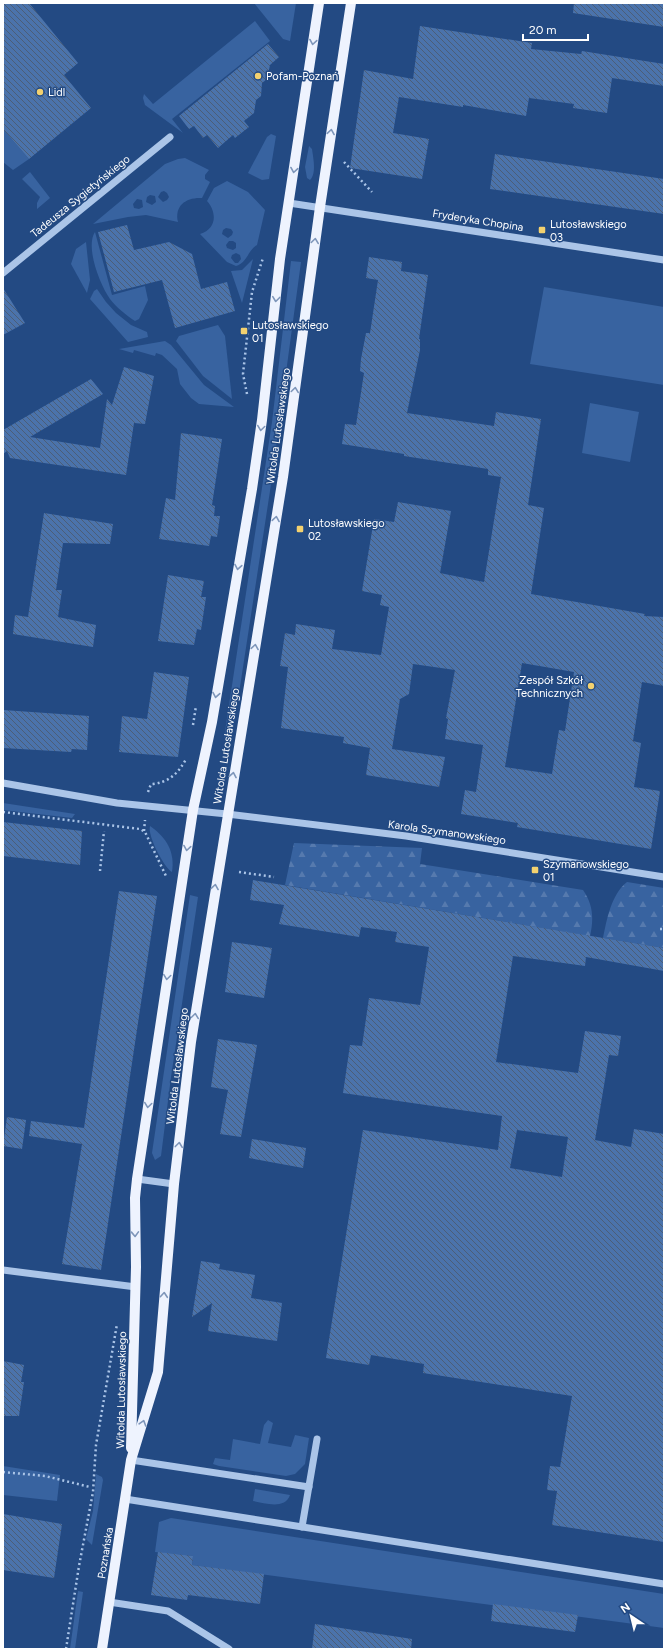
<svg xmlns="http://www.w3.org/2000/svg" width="667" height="1652" font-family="Figtree,sans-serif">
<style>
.green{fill:#3863a0;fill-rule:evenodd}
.forest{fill:url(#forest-firs)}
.building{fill:url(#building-back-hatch);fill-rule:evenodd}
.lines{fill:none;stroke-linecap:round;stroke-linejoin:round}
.path{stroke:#abc5e8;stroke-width:2.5;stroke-dasharray:2 3;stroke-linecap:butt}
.minor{stroke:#abc5e8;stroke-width:7}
.major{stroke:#eef3fe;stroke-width:10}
.oneway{stroke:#7e96ba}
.poi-dot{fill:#f3d16f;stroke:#234a83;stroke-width:1.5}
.labels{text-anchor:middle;stroke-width:3;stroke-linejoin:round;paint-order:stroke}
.poi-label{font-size:11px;fill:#fff;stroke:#234a83;text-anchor:start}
.street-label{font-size:11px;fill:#fff;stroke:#234a83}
</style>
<defs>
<pattern id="forest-firs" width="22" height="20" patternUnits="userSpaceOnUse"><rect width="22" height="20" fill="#3863a0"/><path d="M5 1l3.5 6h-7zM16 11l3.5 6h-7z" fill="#567aae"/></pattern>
<pattern id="building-back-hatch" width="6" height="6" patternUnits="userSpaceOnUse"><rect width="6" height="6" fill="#4b73ab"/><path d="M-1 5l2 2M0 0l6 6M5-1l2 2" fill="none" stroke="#4c5e77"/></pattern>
</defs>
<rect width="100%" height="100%" fill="#234a83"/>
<g class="green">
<path d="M254,3H296L290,41L283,39Z"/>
<path d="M255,21L270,41L172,119L183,133L145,105L143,98L144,94L153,104Z"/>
<path d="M3,129L29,159L13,170L3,162Z"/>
<path d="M271,134L276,136L269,179L262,180L248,173L267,137Z"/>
<path d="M309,146L312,149C313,157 317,174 310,180L307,178L305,167Z"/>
<path d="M185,158L209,170L205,175V179L210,182L202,198C187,197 174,205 178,222L146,215L128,217L93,224L165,164L178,159ZM164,191L167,193L169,197L167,200L163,202L158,197L161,192ZM150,195L155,196L156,202L152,205L146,202L147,197ZM137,199L142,200L143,207L139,209L134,208L133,204Z"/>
<path d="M30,172L50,198L37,209V203L40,197L22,179Z"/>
<path d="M227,181L248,192L265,210L257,245C248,250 247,263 236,266L227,262L200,234C217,229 217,212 207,201L214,188ZM226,228L231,229L233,232L232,235L228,238L222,234L223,230ZM229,241H233L236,243V248L233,250L227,248L226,245ZM236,253L240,255L241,259L238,263H235L231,258L232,255Z"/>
<path d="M95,232L112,295L145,286L148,300L139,319L135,321C126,315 116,307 110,299C100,285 85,247 95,232Z"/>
<path d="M86,242L90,280L87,293L71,264L76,249Z"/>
<path d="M253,259L242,303L231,271L242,270Z"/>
<path d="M291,261L301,262L270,491L232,739L224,738L272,422Z"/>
<path d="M544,287L664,307V385L530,364Z"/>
<path d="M97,289L106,302L116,313L131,325L147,332L148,337L128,342L90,299L94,291Z"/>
<path d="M218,325L225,336L232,399L203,376L176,341L179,336Z"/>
<path d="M165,341L171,345L204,385L234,407L199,404L191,398L180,384L177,369L162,355L156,353L155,356L134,350L133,353L119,349Z"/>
<path d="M590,403L639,412L630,462L582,453Z"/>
<path d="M3,803L75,814L72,818L3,810Z"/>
<path d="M150,826C167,838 175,852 172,872C164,868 147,835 150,826Z"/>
<path d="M190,895L198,897L171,1077L161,1156L155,1160L152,1153Z"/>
<path d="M268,1420L273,1423L268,1443L291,1447L295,1435L309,1438L305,1464L295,1474L286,1476L219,1466L213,1464L215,1458L230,1460L233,1439L260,1444L264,1425Z"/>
<path d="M3,1466L60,1475L57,1501L3,1495Z"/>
<path d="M96,1474L102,1477L103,1480L92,1545L86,1539L93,1511Z"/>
<path d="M255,1489L290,1495C285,1510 264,1503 253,1501Z"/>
<path d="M171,1518L664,1594V1628L192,1565L193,1556L155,1552L159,1522Z"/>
<path d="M78,1591L83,1592L75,1649H70Z"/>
</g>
<g class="forest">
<path d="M294,843L422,848L420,864L583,890C593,904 594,919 590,936L285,885Z"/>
<path d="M627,882L664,888V948L603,938C607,919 611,895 627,882Z"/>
</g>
<g class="building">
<path d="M3,3H29L78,63L64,75L91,108L29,159L3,129Z"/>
<path d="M574,3H664V27L573,13Z"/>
<path d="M420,26L532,43L531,49L581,54L582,51L664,64V86L612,78L607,113L573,108L574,104L529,98L526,116L463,105V107L399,97L393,133L429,139L422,179L350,168L364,70L413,79Z"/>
<path d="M268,44L279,57L270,65L267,79L262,83L261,96L256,100L254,113L244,121L249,127L235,138L233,135L218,148L207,135L203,138L194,126L189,129L179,116Z"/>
<path d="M495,154L664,179V214L490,189Z"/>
<path d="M127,225L134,250L169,242L192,254L201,289L227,282L235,311L175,328L162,280L114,292L98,232Z"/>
<path d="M369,257L402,262L401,271L428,275L419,339H420V350L407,413L494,426L496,412L541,419L528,505L544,508L531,594L645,614L644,616L664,617V686L642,682L633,741L641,743L634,787L660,791L651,849L517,827L518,823L461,814L465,790L476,792L483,745L445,739L448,719L446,718L455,670L413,664L409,694L400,699L392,749L445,757L439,787L366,775L370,748L343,743L344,737L281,728L288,667L280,666L285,633L295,635L296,624L335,630L332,649L381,655L389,607L380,605L382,595L362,591L374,519L394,522L398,502L451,511L440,573L484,582L501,477L488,475V469L404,456V454L342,444L345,424L356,425L364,373L360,371L361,359L366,333H370L378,280L366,278ZM522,663L574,672L565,731L559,730L552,774L505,767Z"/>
<path d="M3,288L25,323L3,335Z"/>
<path d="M124,367L154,376L145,424L134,423L126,475L10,458L7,451L3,454V430L91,379L103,394L30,437L100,448L107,399L112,405Z"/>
<path d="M181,433L222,439L212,505L215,506L214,516H220L217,537L211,536L209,546L159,539L166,498L175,500Z"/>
<path d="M44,513L113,524L110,544L63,543L56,590H62L58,617L96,625L93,647L13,634L15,615L28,617Z"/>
<path d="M168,575L204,581L201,597H206L201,630L197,629L194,645L158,641Z"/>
<path d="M154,672L189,677L178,757L119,752L122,716L147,719Z"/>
<path d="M3,710L89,716L87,750L72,749L71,752L3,748Z"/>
<path d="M3,822L82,831L80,865L3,856Z"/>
<path d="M253,880L664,948V971L586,957L585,966L513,956L496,1062L578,1073L585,1031L621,1036L618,1056L609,1055L595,1140L631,1147L634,1129L664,1134V1542L552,1525L557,1491L547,1490L550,1466L560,1467L572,1396L423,1373L424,1364L371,1355L369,1365L326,1358L363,1130L498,1150L502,1116L343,1093L350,1045L362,1046L369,998L420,1005L429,947L395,942L397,932L361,927L359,937L279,924L284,905L250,900ZM517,1130L568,1137L562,1177L510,1168Z"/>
<path d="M119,891L157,896L101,1270L62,1264L82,1144L29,1136L31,1121L84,1128Z"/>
<path d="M232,942L272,948L264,998L225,992Z"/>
<path d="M218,1039L257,1045L241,1137L220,1134L228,1090L211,1087Z"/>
<path d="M7,1117L26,1120L22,1149L3,1146Z"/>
<path d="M252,1139L306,1148L303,1168L249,1158Z"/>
<path d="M201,1261L220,1264L219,1269L255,1275L251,1298L282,1303L277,1341L208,1331L212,1303L192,1317Z"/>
<path d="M3,1361L24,1365L21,1382H24L19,1416H3Z"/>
<path d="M3,1514L62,1524L54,1578L3,1570Z"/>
<path d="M158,1552L193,1556L192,1565L264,1574L260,1604L188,1595L187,1600L151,1595Z"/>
<path d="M493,1604L578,1615L575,1632L491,1621Z"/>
<path d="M315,1624L412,1639L411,1649H312Z"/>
</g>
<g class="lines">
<g class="path">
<path d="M344,162L372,192"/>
<path d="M247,394L243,374L252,292L263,258"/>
<path d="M193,725L196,706"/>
<path d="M148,792L151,784C168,783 178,774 186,759"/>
<path d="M3,812L140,829L145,832L166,876"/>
<path d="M144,831L145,820"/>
<path d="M100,871L104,831"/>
<path d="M239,872L274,877"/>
<path d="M660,929H664"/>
<path d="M3,1472L45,1476L90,1487"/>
<path d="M66,1649L79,1566L93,1492L96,1445L117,1324"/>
</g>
<g class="minor">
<path d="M289,203L664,260"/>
<path d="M3,273L170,137"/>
<path d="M3,783L117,803L227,814L406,836L664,877"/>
<path d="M137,1179L174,1184"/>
<path d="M3,1270L136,1287"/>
<path d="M131,1460L309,1487"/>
<path d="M125,1499L664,1584"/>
<path d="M302,1527L317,1439"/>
<path d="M109,1602L168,1611L229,1649"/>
</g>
<g class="major">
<path d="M131,1448L136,1267L135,1198L137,1179L193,810L212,722L252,489L262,420L280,259L319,3"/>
<path d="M102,1649L131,1460L158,1372L174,1184L191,1042L283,477L320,207L351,3"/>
</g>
</g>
<defs><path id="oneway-chevron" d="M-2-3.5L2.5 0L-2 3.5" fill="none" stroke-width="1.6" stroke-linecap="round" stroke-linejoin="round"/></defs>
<g class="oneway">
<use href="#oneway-chevron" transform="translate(313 42) rotate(99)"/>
<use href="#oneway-chevron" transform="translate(331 132) rotate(-81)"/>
<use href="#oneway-chevron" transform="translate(294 170) rotate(99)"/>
<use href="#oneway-chevron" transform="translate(315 241) rotate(-82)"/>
<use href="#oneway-chevron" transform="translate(276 299) rotate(97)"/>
<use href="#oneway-chevron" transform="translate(295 390) rotate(-82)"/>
<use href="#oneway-chevron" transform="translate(261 428) rotate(98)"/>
<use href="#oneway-chevron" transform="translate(276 519) rotate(-81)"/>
<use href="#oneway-chevron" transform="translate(238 567) rotate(100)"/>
<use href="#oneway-chevron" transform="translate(255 647) rotate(-81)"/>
<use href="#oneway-chevron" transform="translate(216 695) rotate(100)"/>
<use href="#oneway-chevron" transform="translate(233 775) rotate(-80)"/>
<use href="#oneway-chevron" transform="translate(187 848) rotate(99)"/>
<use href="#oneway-chevron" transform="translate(215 887) rotate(-81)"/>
<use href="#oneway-chevron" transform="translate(167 977) rotate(98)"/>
<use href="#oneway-chevron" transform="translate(195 1016) rotate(-82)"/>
<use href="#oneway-chevron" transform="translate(148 1105) rotate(98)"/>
<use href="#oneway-chevron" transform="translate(179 1145) rotate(-83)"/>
<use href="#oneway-chevron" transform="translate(135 1234) rotate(88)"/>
<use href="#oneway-chevron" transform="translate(164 1295) rotate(-85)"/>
<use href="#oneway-chevron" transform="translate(143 1423) rotate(-73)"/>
</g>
<g class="poi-dot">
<circle cx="258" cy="76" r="4"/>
<circle cx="40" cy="92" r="4"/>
<rect x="538" y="226" width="8" height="8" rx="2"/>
<rect x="240" y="327" width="8" height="8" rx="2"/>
<rect x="296" y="525" width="8" height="8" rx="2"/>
<circle cx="591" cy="686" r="4"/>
<rect x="531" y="866" width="8" height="8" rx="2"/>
</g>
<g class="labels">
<g class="poi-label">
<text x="266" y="80">Pofam-Poznań</text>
<text x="48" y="96">Lidl</text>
<text x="550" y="228">Lutosławskiego<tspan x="550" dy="13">03</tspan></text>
<text x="252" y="329">Lutosławskiego<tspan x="252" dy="13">01</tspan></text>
<text x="308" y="527">Lutosławskiego<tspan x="308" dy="13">02</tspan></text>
<text x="583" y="684" text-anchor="end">Zespół Szkół<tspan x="583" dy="13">Technicznych</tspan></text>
<text x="543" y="868">Szymanowskiego<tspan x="543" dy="13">01</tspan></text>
</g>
<g class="street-label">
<text transform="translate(80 196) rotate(-39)" y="4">Tadeusza Sygietyńskiego</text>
<text transform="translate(478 220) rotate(9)" y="4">Fryderyka Chopina</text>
<text transform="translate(278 426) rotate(-82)" y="4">Witolda Lutosławskiego</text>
<text transform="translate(226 746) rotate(-81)" y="4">Witolda Lutosławskiego</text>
<text transform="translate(447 832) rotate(8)" y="4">Karola Szymanowskiego</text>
<text transform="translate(177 1066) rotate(-83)" y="4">Witolda Lutosławskiego</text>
<text transform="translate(121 1390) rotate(-89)" y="4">Witolda Lutosławskiego</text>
<text transform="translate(105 1553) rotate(-81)" y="4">Poznańska</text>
</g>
</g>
<rect width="667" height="1652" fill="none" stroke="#ffffff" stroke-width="8"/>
<g transform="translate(631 1616) rotate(325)" stroke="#234a83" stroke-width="3" paint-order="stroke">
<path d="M0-3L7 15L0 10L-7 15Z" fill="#ffffff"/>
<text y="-6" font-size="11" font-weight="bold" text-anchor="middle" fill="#ffffff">N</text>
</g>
<path d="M523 34v6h65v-6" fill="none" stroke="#ffffff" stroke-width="2"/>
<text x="529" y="34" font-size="12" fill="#ffffff" stroke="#234a83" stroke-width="3" paint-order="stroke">20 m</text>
</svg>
